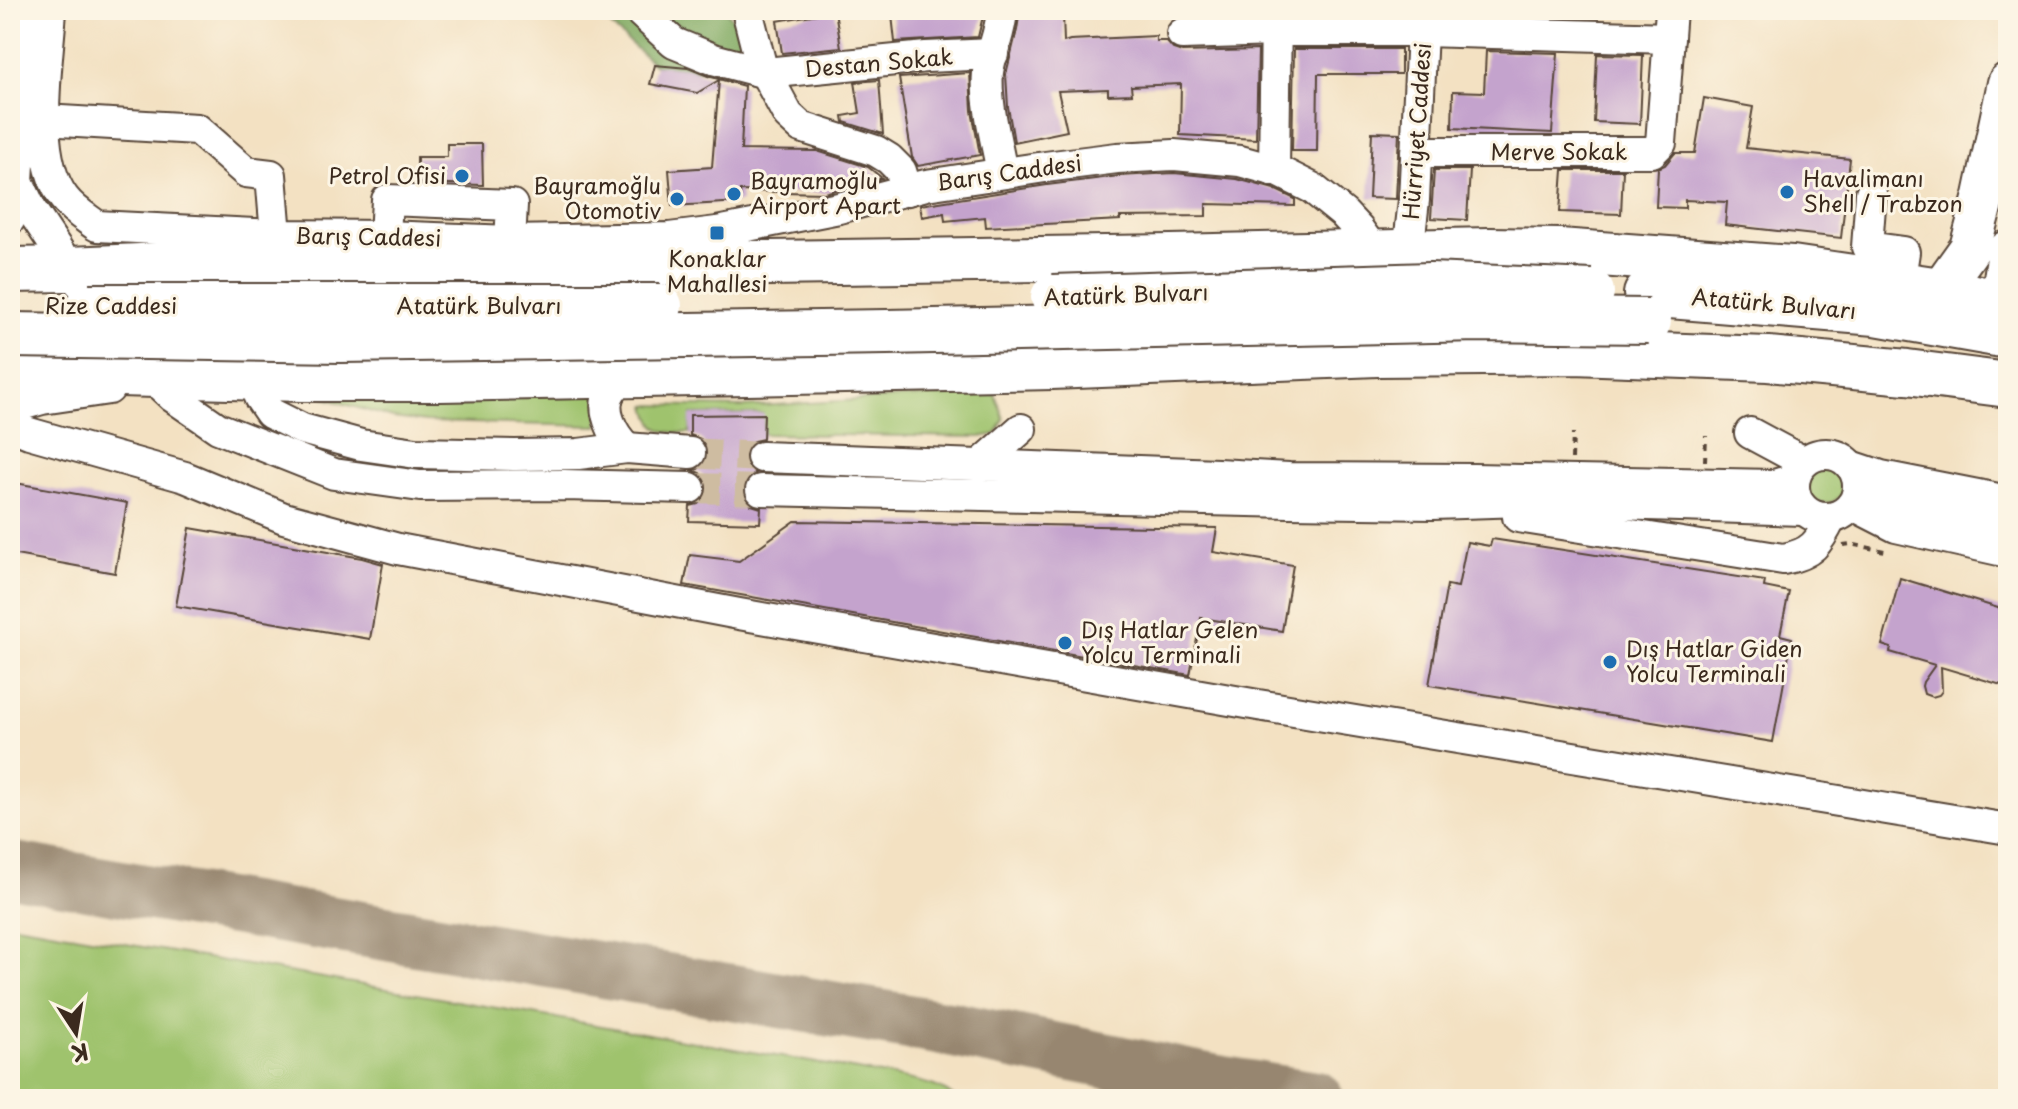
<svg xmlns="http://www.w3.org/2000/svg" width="2018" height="1109" font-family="'Playpen Sans',sans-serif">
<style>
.green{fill:#9fc36d;stroke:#6d7646;stroke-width:2}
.forest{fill:#7fa960;stroke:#5d6a3f;stroke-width:2}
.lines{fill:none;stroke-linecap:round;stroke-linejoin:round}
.taxiway{stroke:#978670;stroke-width:56}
.building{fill:#c4a3cd}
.minor-tunnel{stroke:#cebca1;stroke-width:30;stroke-dasharray:30 15;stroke-linecap:butt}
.minor-casing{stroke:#574537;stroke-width:34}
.major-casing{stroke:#574537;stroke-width:44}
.highway-casing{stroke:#574537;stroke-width:48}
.path{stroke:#574537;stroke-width:4;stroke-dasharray:6 6;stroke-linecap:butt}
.minor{stroke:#fff;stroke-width:30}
.major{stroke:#fff;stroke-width:40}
.highway{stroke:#fff;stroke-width:44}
.highway-bridge-casing{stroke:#574537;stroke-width:48;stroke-linecap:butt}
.highway-bridge{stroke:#fff;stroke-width:44}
.poi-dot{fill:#1f6fb2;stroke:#fcf5e5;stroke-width:3}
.labels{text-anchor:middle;stroke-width:6;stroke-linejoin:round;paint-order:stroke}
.street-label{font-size:22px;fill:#3b2a1e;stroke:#fcf5e5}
.poi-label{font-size:22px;fill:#3b2a1e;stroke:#fcf5e5;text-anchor:start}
</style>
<rect width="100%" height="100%" fill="#fcf5e5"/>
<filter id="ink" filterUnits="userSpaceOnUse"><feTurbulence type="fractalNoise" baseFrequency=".0125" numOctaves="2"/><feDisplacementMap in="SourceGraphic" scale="16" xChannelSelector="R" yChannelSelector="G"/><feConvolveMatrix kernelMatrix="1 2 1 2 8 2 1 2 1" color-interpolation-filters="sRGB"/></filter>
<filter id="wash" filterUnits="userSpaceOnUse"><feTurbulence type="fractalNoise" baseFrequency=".006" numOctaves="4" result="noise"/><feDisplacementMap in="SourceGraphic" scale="32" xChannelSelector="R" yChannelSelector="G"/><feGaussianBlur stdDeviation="1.8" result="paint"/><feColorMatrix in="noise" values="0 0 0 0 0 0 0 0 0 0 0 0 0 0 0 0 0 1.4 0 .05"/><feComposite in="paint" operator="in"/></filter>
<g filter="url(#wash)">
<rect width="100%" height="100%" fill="#f3e1c2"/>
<g class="green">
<path d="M994,392L1004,419L996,434L980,437L763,434V414L691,415L690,433C663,432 653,434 647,405L741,407Z"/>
<path d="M598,394V426L426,422L393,418L324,398Z"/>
<circle cx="1825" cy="483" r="20"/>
<path d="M10,924L892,1076C913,1081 940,1083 956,1099H10Z"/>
</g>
<path class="forest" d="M593,10H725L740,27L749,72L731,73L655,65Z"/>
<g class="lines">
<path class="taxiway" d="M10,869L949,1029L1217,1083L1316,1099"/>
</g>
<g id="blocks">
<g class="building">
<path d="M927,10H961V18L983,16L978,37L895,42L892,15Z"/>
<path d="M1020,10H1043L1063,14L1064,42L1070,40L1156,36V41H1166L1173,49L1182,52L1258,50L1256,139L1180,135L1181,84L1131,86L1132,94L1108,95V89L1058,91L1067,131L1014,142L1008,107L1006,74L1017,30Z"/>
<path d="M835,11L841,47L782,53L777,21Z"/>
<path d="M1294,49H1401V74H1318L1317,151H1292Z"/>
<path d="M1486,51L1558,53L1552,133L1452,128L1453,91L1484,92Z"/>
<path d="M1597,54L1643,55L1640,124L1594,122Z"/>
<path d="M655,65L688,68L708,76L744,86L741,150L817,151L868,167L882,178L824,193L740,191L741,202L672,206L669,170L712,167L719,80L697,93L650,84Z"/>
<path d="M970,73L972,111L980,155L918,166L912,157L899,78Z"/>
<path d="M879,80L883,134L844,122L843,116L860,113L855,82Z"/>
<path d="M1704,98L1753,107L1746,148L1850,159L1841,238L1725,225L1727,202L1685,200V208L1656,207L1658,168L1665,165L1675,153H1695Z"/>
<path d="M1372,132L1399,133L1396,199L1369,198Z"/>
<path d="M447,144H482L483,185L417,183V157H447Z"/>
<path d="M1434,170H1470L1467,220L1431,218Z"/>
<path d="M1563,170H1623L1621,214L1560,212Z"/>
<path d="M1174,173L1237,179L1274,189L1295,199V206L1206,204V216L1120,217V220L986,227L985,217L945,221L944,213L922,217L920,205L1047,185L1119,176Z"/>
<path d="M764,414L763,439L754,441L747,447L744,457L747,466L756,473L746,480L743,490L745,498L751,505L761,508L760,523L689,521L690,506L698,504L705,498L708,488L705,479L700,473L692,470L698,469L704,464L708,454L706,446L701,439L690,435V415Z"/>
<path d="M10,482L127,503L115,573L10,554Z"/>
<path d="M795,521L1217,528L1213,552L1293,565L1282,631L1201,618L1190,675L684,585L690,555L739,561Z"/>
<path d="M190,528L362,558L383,564L370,639L176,606Z"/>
<path d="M1492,539L1765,581L1764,587L1789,592L1780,635L1792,638L1773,742L1429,685L1447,585L1458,587L1467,542L1490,546Z"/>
<path d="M1900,578L2008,611V687L1941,667L1942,691L1939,695L1932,697L1924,694L1922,686L1923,682L1935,665L1890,652L1891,648L1882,645Z"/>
</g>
</g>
</g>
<g filter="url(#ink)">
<use href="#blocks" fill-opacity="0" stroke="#574537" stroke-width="2"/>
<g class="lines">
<g class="minor-tunnel">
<path d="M690,453L762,457"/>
<path d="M690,488L761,490"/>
</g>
<defs>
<g id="minor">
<path d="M51,10C48,63 31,154 64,198C73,210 85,217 97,226L276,235L385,236L510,241L669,238L717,232L839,208L926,185L1045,167L1117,158L1174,155L1240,161L1280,172L1312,188L1344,214L1359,230L1375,252"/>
<path d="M638,10L674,43L713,59L766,73L926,57L993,54"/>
<path d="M747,10L761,65L788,115L801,127L876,151L889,159L901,171L907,190"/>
<path d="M1002,10C1001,32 991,51 988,72C985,101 997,144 1002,173"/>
<path d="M1182,34L1276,31H1423L1669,38"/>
<path d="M44,120L197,129L246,172L271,175L276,235"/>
<path d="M1416,152H1652L1661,143L1671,10"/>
<path d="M1274,171L1276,12"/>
<path d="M18,181L32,211L79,282"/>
<path d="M1871,193L1867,247L1904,252L1899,285"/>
<path d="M10,219L14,210L18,181L28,10"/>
<path d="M385,236L387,200L512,205L510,241"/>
<path d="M1408,253L1414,200L1423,10"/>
<path d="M249,362L251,377L259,397L270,413L302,429L361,445L416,453L515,455L578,454L627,448L690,453"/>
<path d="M143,369L173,397L218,428L334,474L420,486L564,485L690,488"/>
<path d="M10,408L42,399L109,389"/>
<path d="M10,425L29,433L185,477L284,518L398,549L739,614L1258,705L2008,829"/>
<path d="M1750,433L1804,462"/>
<path d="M627,448C613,435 598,408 612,389C616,384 623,380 628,376"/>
<circle cx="1826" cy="486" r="32"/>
<path d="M762,457L1218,474L1289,478L1474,479L1774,485L1794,479"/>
<path d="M980,465L1021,429"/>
<path d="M1851,466L1881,476L2008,501"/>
<path d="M761,490L1289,502L1433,504L1522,501L1804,510"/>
<path d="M1863,493L1875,500L2008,528"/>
<path d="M1853,505L1896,527L2008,552"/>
<path d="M1518,517L1783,559C1812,554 1819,543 1831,518"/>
</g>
<g id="major">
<path d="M1940,290L1970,248L1984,196L2008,83"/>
<path d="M2005,303L2004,279L2008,251"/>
</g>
<g id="highway">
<path d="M10,270L69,269L236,262L769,263L1171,257L1490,250L1559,251L1792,268L1940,290L2008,304"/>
<path d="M1646,294L1876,313L2008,336"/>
<path d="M10,371L301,379H441L1052,367L1377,354L1574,352L1768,359L1907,372L2008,385"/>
</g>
</defs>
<use href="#minor" class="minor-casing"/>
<use href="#major" class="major-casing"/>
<use href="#highway" class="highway-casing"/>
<g class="path">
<path d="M1572,459L1573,433"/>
<path d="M1705,461L1706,436"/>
<path d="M1843,545L1850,544L1885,551"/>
</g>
<use href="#minor" class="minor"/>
<use href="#major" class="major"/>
<use href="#highway" class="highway"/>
<defs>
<g id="highway-bridge">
<path d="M1053,297L1430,285L1592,292"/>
<path d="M89,306H660"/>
<path d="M10,335L341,340L887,332L1479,319L1649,321"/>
</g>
</defs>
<use href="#highway-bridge" class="highway-bridge-casing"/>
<use href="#highway-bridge" class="highway-bridge"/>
</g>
</g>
<g class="poi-dot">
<circle cx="462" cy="176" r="8"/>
<circle cx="1787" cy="192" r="8"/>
<circle cx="734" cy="194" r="8"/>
<circle cx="677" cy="199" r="8"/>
<rect x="709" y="225" width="16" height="16" rx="4"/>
<circle cx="1065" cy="643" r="8"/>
<circle cx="1610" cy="662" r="8"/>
</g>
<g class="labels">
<g class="street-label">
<text transform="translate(879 63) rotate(-5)" y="8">Destan Sokak</text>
<text transform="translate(1417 131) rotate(-86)" y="8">Hürriyet Caddesi</text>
<text x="1559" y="160">Merve Sokak</text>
<text transform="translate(1009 173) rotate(-8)" y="8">Barış Caddesi</text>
<text transform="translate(368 237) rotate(1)" y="8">Barış Caddesi</text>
<text transform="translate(1126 295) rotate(-2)" y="8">Atatürk Bulvarı</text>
<text transform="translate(1774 304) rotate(5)" y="8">Atatürk Bulvarı</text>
<text x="111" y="314">Rize Caddesi</text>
<text x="479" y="314">Atatürk Bulvarı</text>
</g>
<g class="poi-label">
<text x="446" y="184" text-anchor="end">Petrol Ofisi</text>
<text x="1803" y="187">Havalimanı<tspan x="1803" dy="25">Shell / Trabzon</tspan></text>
<text x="750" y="189">Bayramoğlu<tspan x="750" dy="25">Airport Apart</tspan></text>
<text x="661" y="194" text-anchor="end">Bayramoğlu<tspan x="661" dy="25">Otomotiv</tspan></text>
<text x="717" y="267" text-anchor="middle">Konaklar<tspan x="717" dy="25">Mahallesi</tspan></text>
<text x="1081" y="638">Dış Hatlar Gelen<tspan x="1081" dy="25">Yolcu Terminali</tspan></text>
<text x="1626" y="657">Dış Hatlar Giden<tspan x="1626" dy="25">Yolcu Terminali</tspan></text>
</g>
</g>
<rect width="2018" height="1109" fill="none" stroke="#fcf5e5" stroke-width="40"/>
<g transform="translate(76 1033) rotate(168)" stroke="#fcf5e5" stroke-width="6" paint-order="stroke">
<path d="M0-6L14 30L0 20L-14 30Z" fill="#3b2a1e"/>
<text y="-12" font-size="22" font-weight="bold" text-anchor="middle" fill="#3b2a1e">K</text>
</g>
</svg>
